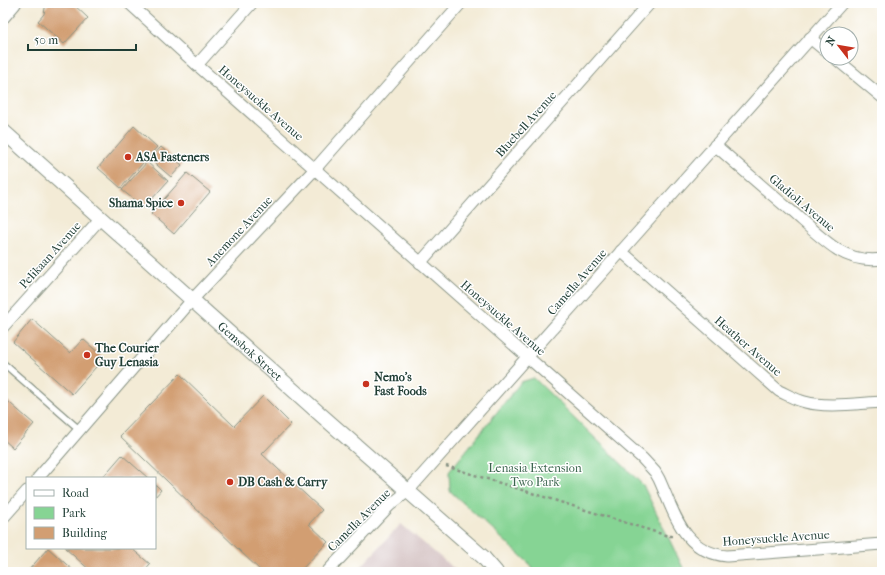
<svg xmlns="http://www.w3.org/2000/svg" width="885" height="575" font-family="'IM FELL French Canon',serif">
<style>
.industrial{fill:#d2bfc0}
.green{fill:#86d494;stroke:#528864}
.building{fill:#d29e72}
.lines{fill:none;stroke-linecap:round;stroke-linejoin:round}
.service-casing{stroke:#899485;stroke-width:8}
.minor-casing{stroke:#899485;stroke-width:13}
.tertiary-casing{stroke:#899485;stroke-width:16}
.path{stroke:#899485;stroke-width:2.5;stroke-dasharray:3 3;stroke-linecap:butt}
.service{stroke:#fff;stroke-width:5.5}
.minor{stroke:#fff;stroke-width:11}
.tertiary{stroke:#fff;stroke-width:14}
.poi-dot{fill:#c8321e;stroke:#fff;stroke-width:1.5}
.labels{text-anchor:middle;stroke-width:3;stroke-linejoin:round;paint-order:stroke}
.street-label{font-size:12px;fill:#1f3d34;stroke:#fff}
.poi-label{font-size:12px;font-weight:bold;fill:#1f3d34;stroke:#fff;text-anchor:start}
.park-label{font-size:12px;fill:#39634c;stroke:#fff}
</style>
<rect width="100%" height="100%" fill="#fff"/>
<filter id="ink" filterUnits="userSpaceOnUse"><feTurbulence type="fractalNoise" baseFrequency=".025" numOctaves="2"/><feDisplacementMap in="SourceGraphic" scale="8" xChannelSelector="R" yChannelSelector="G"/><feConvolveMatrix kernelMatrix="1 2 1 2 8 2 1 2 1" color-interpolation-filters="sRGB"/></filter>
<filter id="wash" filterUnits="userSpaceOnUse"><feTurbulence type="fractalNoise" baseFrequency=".012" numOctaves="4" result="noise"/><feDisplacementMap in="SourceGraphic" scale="16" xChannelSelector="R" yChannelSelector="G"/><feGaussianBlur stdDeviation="0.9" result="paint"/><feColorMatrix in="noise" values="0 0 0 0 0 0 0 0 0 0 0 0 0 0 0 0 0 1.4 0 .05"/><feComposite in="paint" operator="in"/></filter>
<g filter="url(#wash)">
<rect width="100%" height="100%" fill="#f3ebd6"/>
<path class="industrial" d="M401,524L458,572H356Z"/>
<path class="green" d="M534,378L643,485L685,572H534L531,565L450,491L449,472L521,382Z"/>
<g id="blocks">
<g class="building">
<path d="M49,3H72L88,18L64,44L38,21L44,14L45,8Z"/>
<path d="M134,126L157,147L121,188L98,168Z"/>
<path d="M161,147L182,165L171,177L150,159Z"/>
<path d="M147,162L168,181L144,208L122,190Z"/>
<path d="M187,173L210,192L174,234L151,214Z"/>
<path d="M32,319L70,353L83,339L104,358L72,394L13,342Z"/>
<path d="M180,374L234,426L263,396L291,424L262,454L322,510L309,524L328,542L299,572H262L120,436Z"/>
<path d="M3,397L34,424L13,448L3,439Z"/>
<path d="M122,455L148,478H102Z"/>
<path d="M155,484L161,490L155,497Z"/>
<path d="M48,548L75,572H27Z"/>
<path d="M65,548H131L150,564L143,572H92Z"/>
</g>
</g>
</g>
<g filter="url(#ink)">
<use href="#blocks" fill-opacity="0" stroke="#899485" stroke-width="1"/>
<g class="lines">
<defs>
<path id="service" d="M3,363L80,430"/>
<g id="minor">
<path d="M129,3L197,65L642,458L655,472L659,479C675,514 683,552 727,556L882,544"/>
<path d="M810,38L827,52"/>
<path d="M835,58L882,97"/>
<path d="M197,65L252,3"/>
<path d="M715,145C740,167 765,189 791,211C806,224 821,239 838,250C851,258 867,261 882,259"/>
<path d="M621,251L779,391C788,395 796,400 805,402C826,408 860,403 882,402"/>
<path d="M420,263L650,3"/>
<path d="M3,327L100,219"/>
<path d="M38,478L192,300L315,169L461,3"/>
<path d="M3,518L27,491"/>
<path d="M327,572L389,506L408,491C553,329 697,165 842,3"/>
</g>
<g id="tertiary">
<path d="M3,16L14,3"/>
<path id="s1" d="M3,131L320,414L483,557L496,572"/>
</g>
</defs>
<use href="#service" class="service-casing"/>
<use href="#minor" class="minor-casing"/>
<use href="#tertiary" class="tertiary-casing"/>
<path class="path" d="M446,466L668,536H672"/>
<use href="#service" class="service"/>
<use href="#minor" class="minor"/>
<use href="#tertiary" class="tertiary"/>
</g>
</g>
<g class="poi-dot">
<circle cx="128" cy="157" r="4"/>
<circle cx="181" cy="203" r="4"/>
<circle cx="87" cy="355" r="4"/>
<circle cx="366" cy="384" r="4"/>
<circle cx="230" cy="482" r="4"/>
</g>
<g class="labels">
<g class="street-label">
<text transform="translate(261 103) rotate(41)" y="4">Honeysuckle Avenue</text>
<text transform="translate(526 124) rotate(-48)" y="4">Bluebell Avenue</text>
<text transform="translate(802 203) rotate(40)" y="4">Gladioli Avenue</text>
<text transform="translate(239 231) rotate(-47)" y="4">Anemone Avenue</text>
<text transform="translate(50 255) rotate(-48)" y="4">Pelikaan Avenue</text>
<text transform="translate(577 282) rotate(-49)" y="4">Camella Avenue</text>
<text transform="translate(503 318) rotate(41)" y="4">Honeysuckle Avenue</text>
<text transform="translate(748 346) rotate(41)" y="4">Heather Avenue</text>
<text dy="4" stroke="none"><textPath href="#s1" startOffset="331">Gemsbok Street</textPath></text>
<text transform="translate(359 520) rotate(-45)" y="4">Camella Avenue</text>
<text transform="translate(776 538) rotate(-4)" y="4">Honeysuckle Avenue</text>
</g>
<g class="poi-label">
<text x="136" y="161">ASA Fasteners</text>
<text x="173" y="207" text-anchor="end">Shama Spice</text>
<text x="95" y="352">The Courier<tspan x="95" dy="14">Guy Lenasia</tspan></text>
<text x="374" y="381">Nemo's<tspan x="374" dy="14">Fast Foods</tspan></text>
<text x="238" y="486">DB Cash &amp; Carry</text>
</g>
<g class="park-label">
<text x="535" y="472">Lenasia Extension<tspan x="535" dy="14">Two Park</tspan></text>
</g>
</g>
<rect width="885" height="575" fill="none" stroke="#fff" stroke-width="16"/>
<rect x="26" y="477" width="130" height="72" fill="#ffffff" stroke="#a5b1ae"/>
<rect x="34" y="490" width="20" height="6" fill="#ffffff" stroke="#a5b1ae"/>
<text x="62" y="497" font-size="12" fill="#1f3d34">Road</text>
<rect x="34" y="507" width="20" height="12" fill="#86d494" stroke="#a5b1ae"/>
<text x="62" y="517" font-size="12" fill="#1f3d34">Park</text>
<rect x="34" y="527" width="20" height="12" fill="#d29e72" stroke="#a5b1ae"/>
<text x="62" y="537" font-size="12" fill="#1f3d34">Building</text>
<g transform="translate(839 46) rotate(301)"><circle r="19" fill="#ffffff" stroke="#a5b1ae"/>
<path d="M0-3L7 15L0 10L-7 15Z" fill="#c8321e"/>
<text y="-6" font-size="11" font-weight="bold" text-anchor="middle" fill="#1f3d34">N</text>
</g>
<path d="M28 44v6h108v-6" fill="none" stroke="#1f3d34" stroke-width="2"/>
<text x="34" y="44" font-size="12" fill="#1f3d34" stroke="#ffffff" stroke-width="3" paint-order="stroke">50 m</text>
</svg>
